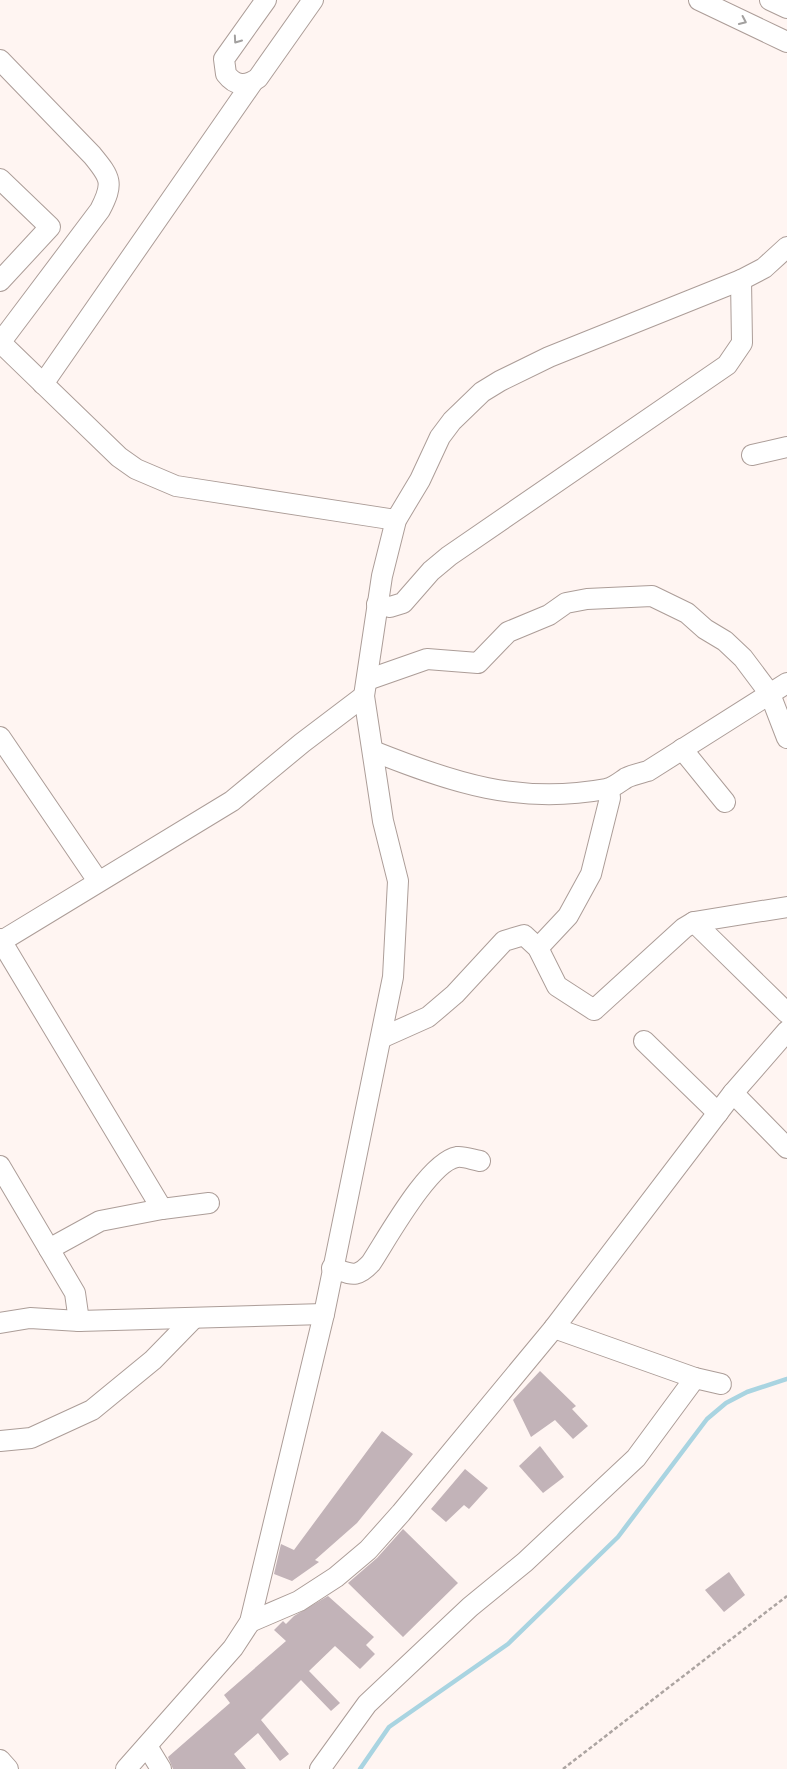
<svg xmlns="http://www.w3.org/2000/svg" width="787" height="1769" font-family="'Alegreya Sans',sans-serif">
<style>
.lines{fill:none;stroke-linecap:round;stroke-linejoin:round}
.stream{stroke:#a9d4e1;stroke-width:4.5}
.building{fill:#c2b3b8}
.minor-casing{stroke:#ac9d98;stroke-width:22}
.path{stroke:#aca4a1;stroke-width:2.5;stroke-dasharray:4 2.5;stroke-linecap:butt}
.minor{stroke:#fff;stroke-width:20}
.oneway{stroke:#a2a09f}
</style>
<rect width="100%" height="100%" fill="#fff5f2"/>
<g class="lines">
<path class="stream" d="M360,1769L389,1727L508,1644L618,1537L707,1419L726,1403L747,1392L787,1379"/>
</g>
<g class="building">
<path d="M540,1371L576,1406L572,1409L588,1426L573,1439L555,1420L531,1437L513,1400Z"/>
<path d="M382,1431L413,1454L357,1523L315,1560L319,1562L292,1581L274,1574L281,1544L294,1550Z"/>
<path d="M540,1446L564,1477L543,1493L519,1466Z"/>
<path d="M465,1469L488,1488L469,1509L464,1505L446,1522L431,1509Z"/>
<path d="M403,1529L458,1583L403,1637L348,1583L377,1558Z"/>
<path d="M729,1572L745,1595L724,1612L705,1590Z"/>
<path d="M328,1596L374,1637L366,1645L375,1654L360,1669L335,1646L309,1671L340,1703L331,1711L301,1680L261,1720L289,1754L280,1761L258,1733L234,1754L246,1769H173L168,1757L230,1703L224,1695L286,1641L274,1630L283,1621L286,1624L294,1616Z"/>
</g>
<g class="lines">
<defs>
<g id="minor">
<path d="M266,0L224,59L226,74C235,86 246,87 258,78L313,0"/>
<path d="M699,0L787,42"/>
<path d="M770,0L787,8"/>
<path d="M0,60L92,155C111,178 114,183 100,210L0,343"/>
<path d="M0,179L50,227L0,281"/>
<path d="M0,342L119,457L136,469L176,486L396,520"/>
<path d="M43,384L252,83"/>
<path d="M752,455L787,447"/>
<path d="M377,604L390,607L403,603L431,571L449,556L727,365L742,343L741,280"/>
<path d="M367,680L427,659L478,663L508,632L549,615L566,603L587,599L652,596L687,613L705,629L725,641L743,658L770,694L787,738"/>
<path d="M0,737L98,881"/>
<path d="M682,749L725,802"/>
<path d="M373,751C453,783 519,805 606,789C613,788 620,782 626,778C632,775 641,773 648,771L787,683"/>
<path d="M694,922L787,1013"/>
<path d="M0,939L162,1209"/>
<path d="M0,942L232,801L302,743L364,696"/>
<path d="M538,948L568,916L591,874L610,798L609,789"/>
<path d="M381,1038L428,1017L455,994L504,941L524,935L538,948L557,986L594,1010L684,928L694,922L787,907"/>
<path d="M644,1041L718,1113"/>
<path d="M733,1093L787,1148"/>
<path d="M0,1166L75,1293L79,1321"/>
<path d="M49,1249L100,1221L162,1209L209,1203"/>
<path d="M332,1268C352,1274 356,1279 371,1263C388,1237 429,1162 457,1157C464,1156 473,1160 480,1161"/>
<path d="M0,1323L30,1318L79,1321L324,1314"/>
<path d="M554,1328L695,1378L721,1384"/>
<path d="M0,1441L31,1438L92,1410L153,1360L194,1318"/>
<path d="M250,1622L299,1601L336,1577L368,1550L401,1513L554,1328L733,1093L787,1031"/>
<path d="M147,1746L161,1769"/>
<path d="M0,1760L8,1769"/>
<path d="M126,1769L233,1648L250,1622L324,1314L393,977L398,881L383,821L364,696L382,576L396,520L420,480L440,437L452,421L482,392L500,381L549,357L741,280L764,268L787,247"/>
<path d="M320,1769L367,1704L470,1607L525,1562L636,1458L695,1378"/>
</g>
</defs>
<use href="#minor" class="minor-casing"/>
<path class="path" d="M563,1769L787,1596"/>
<use href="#minor" class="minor"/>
</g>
<defs><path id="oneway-chevron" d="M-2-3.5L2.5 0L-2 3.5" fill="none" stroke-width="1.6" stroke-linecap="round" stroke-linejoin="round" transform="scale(1.25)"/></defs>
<g class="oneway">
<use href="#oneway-chevron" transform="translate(743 21) rotate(25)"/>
<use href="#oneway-chevron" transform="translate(237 40) rotate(125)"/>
</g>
</svg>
